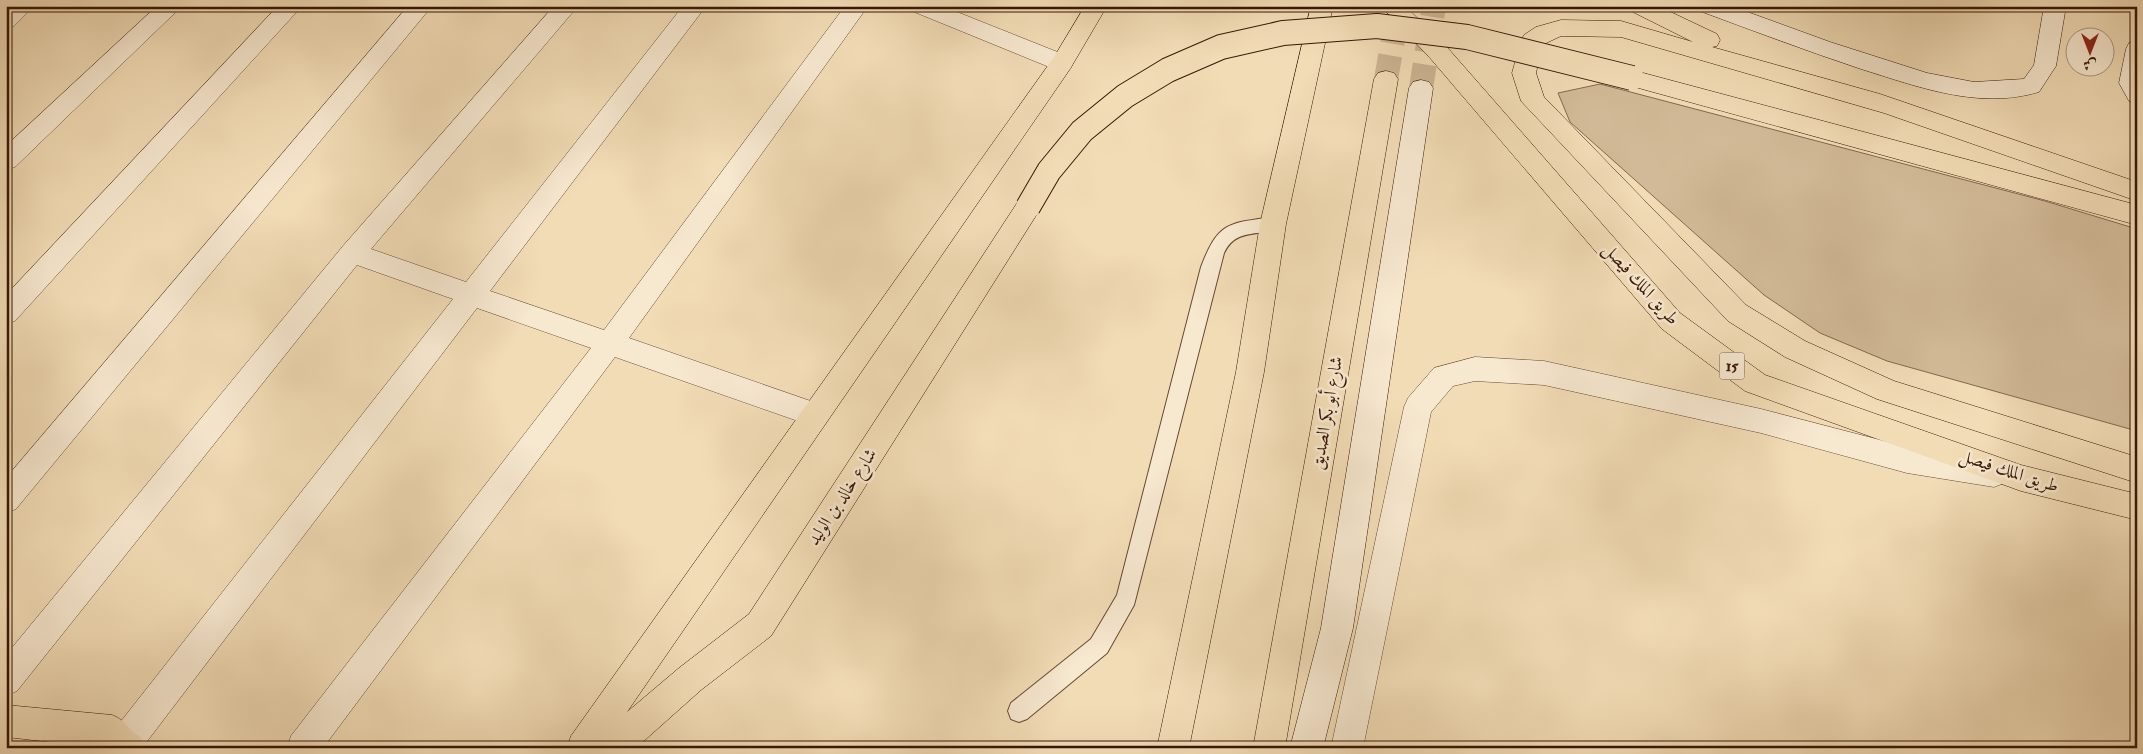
<svg xmlns="http://www.w3.org/2000/svg" width="2143" height="754" font-family="'IM FELL Double Pica',Amiri,serif">
<rect width="100%" height="100%" fill="#f2dcb6"/>
<filter id="stains"><feTurbulence type="fractalNoise" baseFrequency=".004" numOctaves="4"/><feColorMatrix values="0 0 0 0 .2 0 0 0 0 .09 0 0 0 0 .02 0 0 0 .5 -.17"/></filter>
<radialGradient id="worn" r=".72"><stop offset=".6" stop-color="#630" stop-opacity="0"/><stop offset="1" stop-color="#630" stop-opacity=".3"/></radialGradient>
<polygon fill="#d2ba98" stroke="#84684e" points="1600,84 2045,201 2137,229 2137,431 1887,361 1820,333 1764,295 1570,122 1558,93"/>
<g fill="none" stroke-linecap="round" stroke-linejoin="round">
<polyline stroke="#cdb493" stroke-width="24" stroke-dasharray="24 12" stroke-linecap="butt" points="1421,88 1434,6"/>
<polyline stroke="#cdb493" stroke-width="24" stroke-dasharray="24 12" stroke-linecap="butt" points="1386,79 1399,6"/>
<defs>
<path id="lane" d="M1273,217L1279,219L1282,224L1279,229C1257,236 1235,229 1224,253L1134,605L1107,653L1027,719L1019,722L1011,719L1008,711L1011,703L1091,639L1117,595L1201,267C1218,222 1228,223 1273,217Z"/>
<g id="street">
<polygon points="9,6 34,6 14,26 6,29 6,8"/>
<polygon points="157,6 182,6 15,167 6,170 6,146"/>
<polygon points="278,6 302,6 15,321 6,324 6,295"/>
<polygon points="408,6 432,6 16,509 6,513 6,478"/>
<polygon points="554,6 578,6 371,249 466,282 683,6 706,6 490,291 604,330 845,6 868,6 629,338 825,406 829,415 825,424 815,427 615,357 323,748 287,748 291,736 591,348 477,308 142,748 107,748 111,734 453,299 357,265 17,691 6,696 6,655 343,246"/>
<polygon points="909,6 942,6 1070,57 1073,63 1070,69 1062,71 1054,69 912,11"/>
<polygon points="1475,357 1544,361 1761,409 1907,447 1994,461 2004,465 2008,474 2004,483 1994,487 1907,473 1761,433 1544,385 1475,381 1453,386 1431,412 1363,748 1331,748 1404,407 1408,398 1434,368"/>
</g>
<g id="secondary">
<path d="M1697,6H1731L1830,42L1927,73L1974,82L2024,79L2034,65L2044,6H2066L2056,66L2039,92C1979,110 1919,87 1861,69C1807,51 1754,31 1700,11Z"/>
<polygon points="2137,41 2137,103 2129,101 2119,83 2126,49 2129,43"/>
<polygon points="1421,80 1429,82 1433,88 1353,628 1323,748 1290,748 1321,628 1409,88 1413,82"/>
</g>
<g id="primary">
<polygon points="1085,6 1107,6 1070,69 627,712 679,668 749,614 1019,200 1028,197 1037,200 1041,207 1037,214 771,636 701,690 636,748 567,748 571,736 1054,57"/>
<polygon points="1311,6 1333,6 1286,224 1264,372 1189,748 1157,748 1236,372 1260,224"/>
<polygon points="1632,70 2137,205 2137,225 1624,84 1620,78 1624,72"/>
<polygon points="1386,71 1394,73 1398,79 1285,748 1253,748 1374,79 1378,73"/>
<path d="M6,705L112,715C128,721 128,732 140,736L144,748H104L6,737Z"/>
</g>
<g id="highway">
<polygon points="1381,6 1405,6 1446,46 1680,313 1765,375 2021,465 2137,494 2137,520 2021,491 1745,391 1662,329 1430,58"/>
<polygon points="1628,6 1658,6 1717,34 1720,40 1717,46 1712,47 1880,94 2137,182 2137,201 1884,113 1621,37 1561,36 1542,45 1536,73 1544,97 1746,305 1805,341 1894,381 2137,457 2137,483 1877,399 1785,357 1728,321 1521,101 1512,73 1521,41 1524,35 1536,27 1561,20 1621,21 1693,42 1631,11"/>
</g>
</defs>
<use href="#lane" stroke="#664831" stroke-width="2"/>
<use href="#street" stroke="#664831" stroke-width="1"/>
<use href="#secondary" stroke="#371605" stroke-width="1"/>
<use href="#primary" stroke="#371605" stroke-width="1"/>
<use href="#highway" stroke="#371605" stroke-width="1"/>
<use href="#lane" fill="#f7e8d0" fill-rule="evenodd"/>
<use href="#street" fill="#f7e8d0" fill-rule="evenodd"/>
<use href="#secondary" fill="#f7e8d0" fill-rule="evenodd"/>
<use href="#primary" fill="#f2dcb6" fill-rule="evenodd"/>
<use href="#highway" fill="#f2dcb6" fill-rule="evenodd"/>
<defs>
<polyline id="primary-bridge" points="1028,207 1049,171 1082,131 1125,96 1168,70 1221,47 1283,33 1377,26 1467,37 1632,78"/>
</defs>
<use href="#primary-bridge" stroke="#371605" stroke-width="26" stroke-linecap="butt"/>
<use href="#primary-bridge" stroke="#f2dcb6" stroke-width="24"/>
</g>
<g text-anchor="middle" dominant-baseline="central" stroke-width="5" stroke-linejoin="round" paint-order="stroke">
<rect fill="#f7e8d0" stroke="#715542" stroke-width="1" x="1719.5" y="352.5" width="25" height="27" rx="4"/>
<g font-size="16" font-weight="bold" fill="#371605">
<text x="1732" y="366">15</text>
</g>
<g font-size="18" fill="#371605" stroke="#f7e8d0">
<text transform="translate(1641 284) rotate(48)">طريق الملك فيصل</text>
<text transform="translate(1327 413) rotate(-80)">شارع أبو بكر الصديق</text>
<text transform="translate(2009 471) rotate(18)">طريق الملك فيصل</text>
<text transform="translate(842 497) rotate(-57)">شارع خالد بن الوليد</text>
</g>
</g>
<rect width="2143" height="754" fill="none" stroke="#f2dcb6" stroke-width="25"/>
<rect x="8" y="8" width="2128" height="739" fill="none" stroke="#371605" stroke-width="2.5"/>
<rect x="12" y="12" width="2118" height="729" fill="none" stroke="#371605"/>
<g transform="translate(2090 52) rotate(180)"><circle r="24" fill="#f7e8d0" stroke="#aa947f"/>
<path d="M0-4L9 19L0 12L-9 19Z" fill="#8f2418"/>
<text y="-8" font-size="14" font-weight="bold" text-anchor="middle" fill="#371605">ش</text>
</g>
<rect width="100%" height="100%" filter="url(#stains)"/>
<rect width="100%" height="100%" fill="url(#worn)"/>
</svg>
